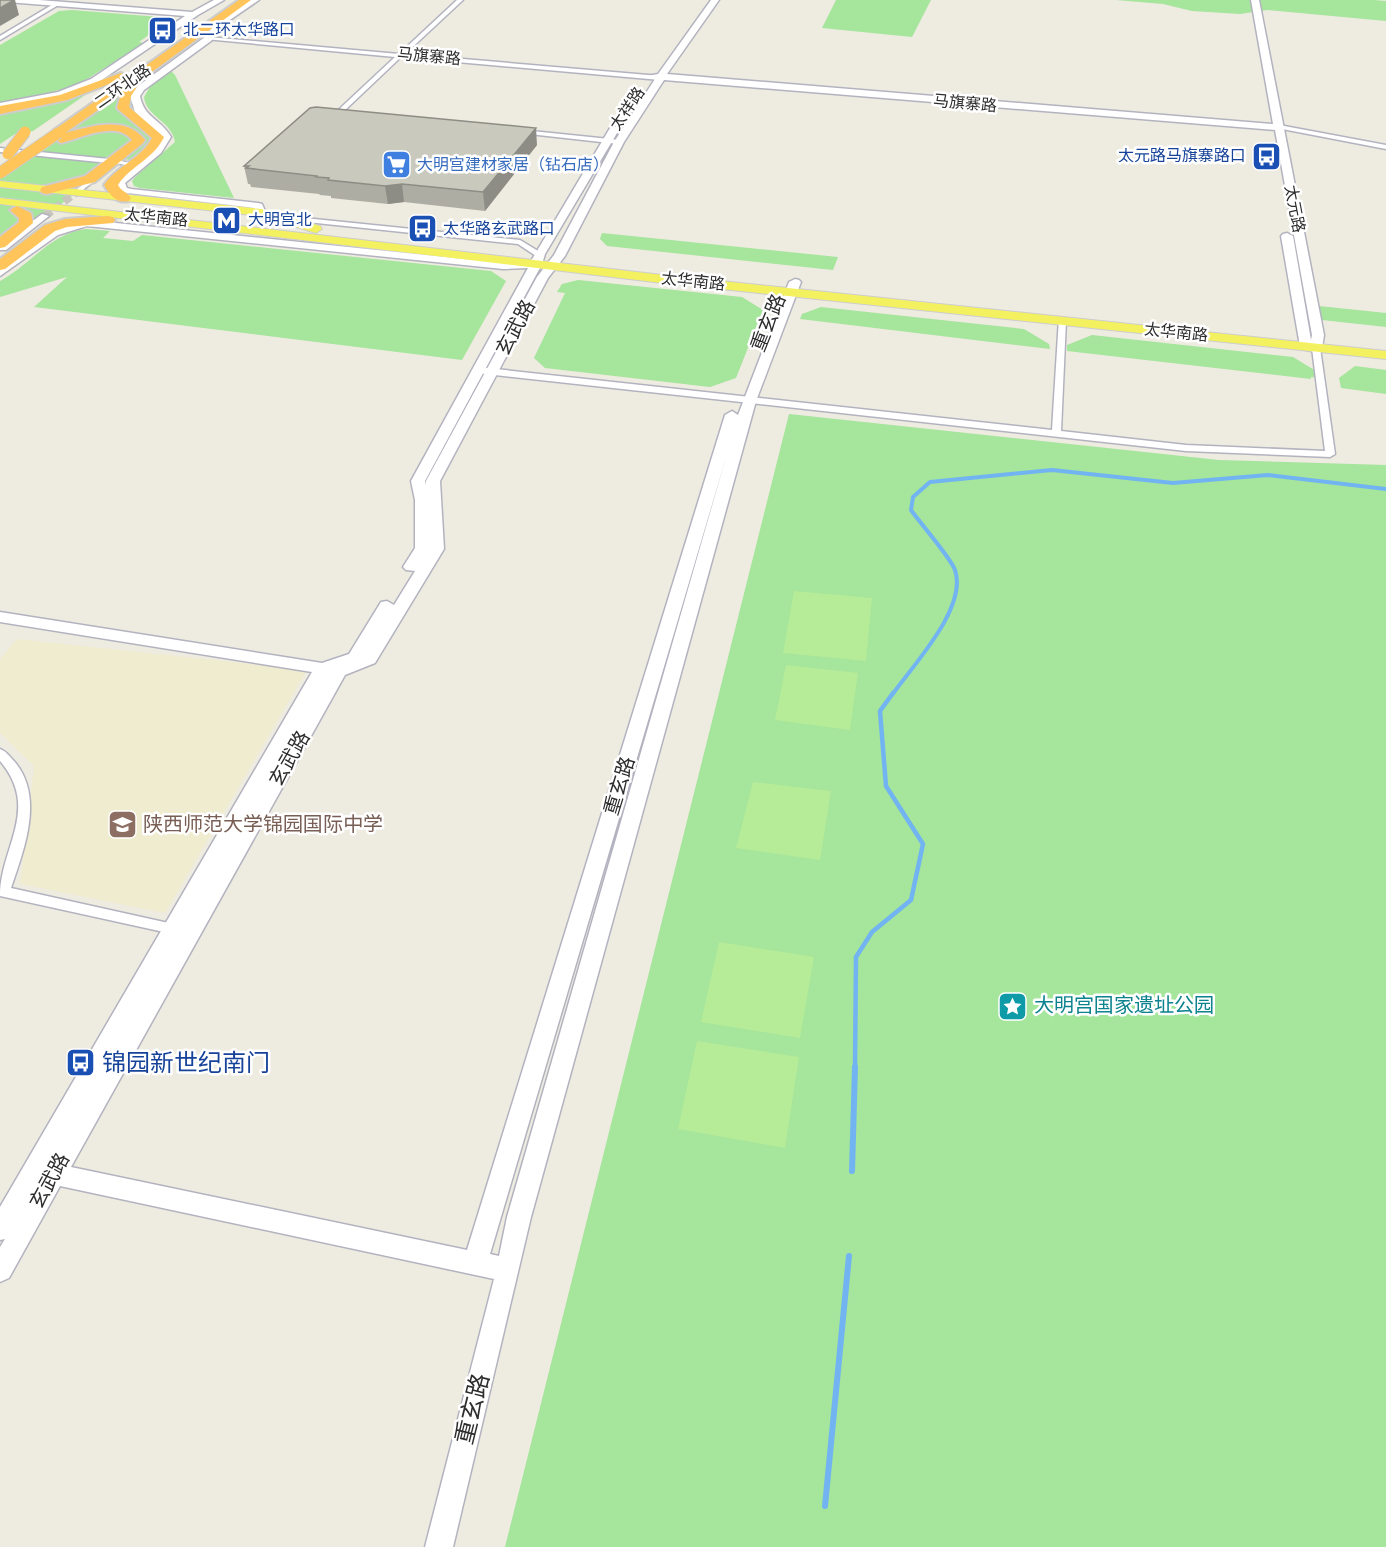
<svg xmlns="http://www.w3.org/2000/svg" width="1386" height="1547" font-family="'Sofia Sans Condensed','Noto Sans SC',sans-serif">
<rect width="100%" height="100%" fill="#eeebe0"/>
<polygon fill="#f0eccf" points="17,639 307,670 165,913 20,884 34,766 0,733 0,659"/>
<g fill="#a5e59c">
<polygon points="836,0 931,0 912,37 822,28"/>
<polygon points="1116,0 1374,0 1386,1 1386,21 1267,10 1240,14 1192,11 1163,4"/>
<polygon points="72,10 172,18 139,42 145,43 87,79 70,87 33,97 0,103 0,45 59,11"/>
<path d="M171,71L175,75L234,198L140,188L134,186L132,181L135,177L175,142C172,121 146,117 144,97L151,85Z"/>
<polygon points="91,91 33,131 15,134 0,144 0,111"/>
<polygon points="123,94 120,101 150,136 151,140 147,149 133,160 121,159 0,250 0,179"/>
<path d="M86,229L110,231L103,238L133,241L142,235L491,271L506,281L462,360L34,307L67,277L0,297V281C29,266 52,232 86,229Z"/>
<polygon points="602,233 838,257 833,270 607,246 600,239"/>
<polygon points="578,280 742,297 763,310 736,378 710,387 545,368 534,358 565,293 557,292 562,284"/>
<polygon points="1319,306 1386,313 1386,327 1322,320"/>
<polygon points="821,307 1024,329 1049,344 1050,349 800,319 802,314"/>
<polygon points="1092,335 1293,357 1316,371 1318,378 1311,377 1311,379 1067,351 1067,345"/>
<polygon points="1355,366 1386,370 1386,394 1341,388 1339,378"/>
<polygon points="789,414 1219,460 1386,465 1386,1547 505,1547"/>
</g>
<g fill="#b6ec98">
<polygon points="794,591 872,598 866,661 783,653"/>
<polygon points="786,665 858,673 850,730 775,720"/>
<polygon points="753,782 831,791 820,860 736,848"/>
<polygon points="719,942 814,957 800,1038 701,1022"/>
<polygon points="697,1041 799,1057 785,1148 678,1129"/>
</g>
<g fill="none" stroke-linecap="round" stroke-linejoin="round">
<path stroke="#72b4f1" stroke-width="4" d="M892,695C913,665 968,608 955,570C951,558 920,523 911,510L913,497L930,482L1052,470L1173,483L1268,475L1386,489"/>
<polyline stroke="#72b4f1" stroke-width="4.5" points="855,1068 856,957 872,932 911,900 923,844 886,786 880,711 893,693"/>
<g stroke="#72b4f1" stroke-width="6">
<polyline points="852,1171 855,1067"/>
<polyline points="825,1506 849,1256"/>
</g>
<polyline stroke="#c7c5bc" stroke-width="8" stroke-dasharray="8 4" stroke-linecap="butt" points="45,216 78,191"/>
<defs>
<g id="street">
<polygon points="457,0 463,0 405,54 660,76 663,78 660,80 401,57 342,113 348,114 349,115 346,117 334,114 395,57 205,39 208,37 399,54"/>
<polygon points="55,3 60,4 0,40 0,36"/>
<polygon points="1279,125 1386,145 1386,149 1277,128 1276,127"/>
<polygon points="522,130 619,140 622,142 619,144 520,133 520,131"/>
<polygon points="0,148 109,159 112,161 109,163 0,152"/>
<polygon points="116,160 130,163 127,165 114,163 114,161"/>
<polygon points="97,174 102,175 80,192 76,192 76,190"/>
<polygon points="42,214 49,216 6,250 0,250 0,246"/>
<polygon points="275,215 520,240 543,254 536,256 518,244 278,219 275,219"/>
<polygon points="1059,318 1066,320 1061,431 1186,445 1325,451 1312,348 1316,345 1320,348 1335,454 1330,457 1186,451 477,373 473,370 477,367 1052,430"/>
<path d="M0,749C6,751 9,756 14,761C45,797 24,849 11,888L173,924L178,925L180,929L178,933L173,934L0,896C0,847 41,809 0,761Z"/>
</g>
<g id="secondary">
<polygon points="3,0 39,0 192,12 214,0 224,0 198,15 97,83 63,96 0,109 0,103 58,92 91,79 185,16 7,2"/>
<path d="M250,0H259L224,24L211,41L144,90L140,96C144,118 161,119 171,137L161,153L125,183L127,188L131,189L258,203L262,204L266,213L261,216L257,215L254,208L247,207L119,192L115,182L116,180L153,149L161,137L135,112L130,96L138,86L205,37L218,20Z"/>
<path d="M711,0H719L667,74L1273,124L1251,0H1259L1324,335L1322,348L1316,352L1302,349L1300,346L1281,236L1283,234L1287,233L1293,236L1311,340L1312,335L1275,130L664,80L624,142L565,256L548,278L440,481L444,549L375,663L345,675L71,1167L467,1250L725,415L732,411L738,415L789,282L795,279L799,280L801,282L756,401L531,1217L453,1547H425L494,1279L60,1186L9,1278L0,1282V1247L5,1239L0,1240V1207L312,672L0,622V612L322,663L349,654L381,602L387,601L394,605L415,571L406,570L403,567L415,548V500L411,481L528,268L503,269L87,226L58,235L0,276V268L50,231L87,220L503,263L531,261L610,128L618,126L620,128L545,254L542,264L425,481L426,485V481L537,277L554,255L614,142L655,79L648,76L658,74ZM727,454L507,1217L499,1256L490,1254Z"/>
</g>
<g id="primary">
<polygon points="0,181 261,209 320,226 322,229 316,233 260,216 0,187"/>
<polygon points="0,198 654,274 1386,351 1386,359 654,282 0,204"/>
</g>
<g id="highway">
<path d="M239,0H251L142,79L131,96L129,107L164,137C154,159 130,166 118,185C121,191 127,192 131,198L129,201C116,204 110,195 104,185C117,166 142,158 152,138L119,110L117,108L121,94L65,133C91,126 126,115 145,140L143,143L95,182L47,194L42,193L40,190L42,187L85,176L132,140C116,120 81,138 61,143L55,139L57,136L52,133L54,130Z"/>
<polygon points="121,73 127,76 125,78 67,100 0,114 0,106 60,95"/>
<polygon points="17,206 31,213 33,223 5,247 0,248 0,237 19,222 19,218 10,210"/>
<polygon points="108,216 113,217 115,220 113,223 67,227 55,231 5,269 0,270 0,259 45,225 65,219"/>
</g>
</defs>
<use href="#street" stroke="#b3b3c0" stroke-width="3"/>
<use href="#secondary" stroke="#b3b3c0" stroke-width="3"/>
<use href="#primary" stroke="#cdcdcd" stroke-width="2"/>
<use href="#highway" stroke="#cdcdcd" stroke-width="4"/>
<use href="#street" fill="#fff" fill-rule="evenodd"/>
<use href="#secondary" fill="#fff" fill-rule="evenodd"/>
<use href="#primary" fill="#f3f160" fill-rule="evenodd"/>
<use href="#highway" fill="#ffc55a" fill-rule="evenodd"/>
<defs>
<g id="highway-bridge">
<polyline points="8,154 25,132"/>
<polyline points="0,173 58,133"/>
</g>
</defs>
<use href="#highway-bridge" stroke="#cdcdcd" stroke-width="13" stroke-linecap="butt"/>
<use href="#highway-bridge" stroke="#ffc55a" stroke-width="11"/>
</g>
<polygon fill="#aeada3" points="537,145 485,211 404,202 388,204 331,198 331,196 320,195 319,194 251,187 250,184 248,184 244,166"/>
<g fill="#8d8d85">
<polygon points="6,0 15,0 19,15 0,26 0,8"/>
<polygon points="536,128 537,145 485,211 483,192"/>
<polygon points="402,184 404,202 388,204 385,186"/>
</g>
<g fill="#cac9be" stroke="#8d8d85" stroke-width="1.5">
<polygon points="0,0 14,0 0,8"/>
<polygon points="316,107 536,128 483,192 402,184 385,186 328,180 329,178 316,177 317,176 246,168 249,166 244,166 310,108"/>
</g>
<defs>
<symbol id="bus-square" viewBox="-11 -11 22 22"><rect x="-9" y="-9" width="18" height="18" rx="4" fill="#1a4fb4" stroke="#fff"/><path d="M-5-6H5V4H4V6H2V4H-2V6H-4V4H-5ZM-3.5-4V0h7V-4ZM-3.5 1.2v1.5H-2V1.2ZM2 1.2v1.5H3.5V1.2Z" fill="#fff"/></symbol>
<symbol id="supermarket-square" viewBox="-11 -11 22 22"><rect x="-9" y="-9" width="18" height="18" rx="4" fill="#3f7fe0" stroke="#fff"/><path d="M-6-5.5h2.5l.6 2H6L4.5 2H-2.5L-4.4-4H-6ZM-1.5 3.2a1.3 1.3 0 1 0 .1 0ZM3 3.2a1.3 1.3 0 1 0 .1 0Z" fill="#fff"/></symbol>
<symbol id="metro-square" viewBox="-11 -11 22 22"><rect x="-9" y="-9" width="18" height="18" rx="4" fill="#1a4fb4" stroke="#fff"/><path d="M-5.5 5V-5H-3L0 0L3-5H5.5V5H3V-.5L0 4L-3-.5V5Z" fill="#fff"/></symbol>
<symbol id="school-square" viewBox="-11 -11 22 22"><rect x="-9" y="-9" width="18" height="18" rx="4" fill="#8d6e63" stroke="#fff"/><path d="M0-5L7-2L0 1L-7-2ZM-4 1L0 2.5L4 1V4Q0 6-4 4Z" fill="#fff"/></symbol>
<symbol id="sight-square" viewBox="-11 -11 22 22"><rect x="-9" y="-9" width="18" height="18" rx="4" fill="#0f9aa8" stroke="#fff"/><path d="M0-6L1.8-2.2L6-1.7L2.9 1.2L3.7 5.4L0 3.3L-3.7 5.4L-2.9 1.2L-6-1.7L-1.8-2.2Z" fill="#fff"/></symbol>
</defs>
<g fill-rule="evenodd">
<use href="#bus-square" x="146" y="14" width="33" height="33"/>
<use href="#bus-square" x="1250" y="140" width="33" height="33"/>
<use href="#supermarket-square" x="380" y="148" width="33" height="33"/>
<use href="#metro-square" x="210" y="204" width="33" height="33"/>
<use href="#bus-square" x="406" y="212" width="33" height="33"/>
<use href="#school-square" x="106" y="808" width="33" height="33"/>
<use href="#sight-square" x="996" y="990" width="33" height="33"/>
<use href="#bus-square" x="64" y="1046" width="33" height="33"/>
</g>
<g text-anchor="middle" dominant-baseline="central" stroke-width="5" stroke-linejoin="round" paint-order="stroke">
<g font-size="16" fill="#164399" stroke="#fff" text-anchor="start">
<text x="183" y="30">北二环太华路口</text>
<text x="1246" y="156" text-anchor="end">太元路马旗寨路口</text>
<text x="248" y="220">大明宫北</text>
<text x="443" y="229">太华路玄武路口</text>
</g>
<g font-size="16" fill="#2d2d2d" stroke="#fff">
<text transform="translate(429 57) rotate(5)">马旗寨路</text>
<text transform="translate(123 87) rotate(-35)">二环北路</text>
<text transform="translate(965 104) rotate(5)">马旗寨路</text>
<text transform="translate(628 109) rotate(-56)">太祥路</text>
<text transform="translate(1294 209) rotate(79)">太元路</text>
<text transform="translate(156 218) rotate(6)">太华南路</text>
<text transform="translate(693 282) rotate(6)">太华南路</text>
<text transform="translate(1176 333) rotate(6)">太华南路</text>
</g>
<g font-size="16" fill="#366cbe" stroke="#fff" text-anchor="start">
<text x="417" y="165">大明宫建材家居（钻石店）</text>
</g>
<g font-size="20" fill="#2d2d2d" stroke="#fff">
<text transform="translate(769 323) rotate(-68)">重玄路</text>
<text transform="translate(516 328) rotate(-62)">玄武路</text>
<text transform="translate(290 759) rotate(-60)">玄武路</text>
<text transform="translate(620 786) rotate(-73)">重玄路</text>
<text transform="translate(50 1181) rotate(-61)">玄武路</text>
</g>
<g font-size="20" fill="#785e54" stroke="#fff" text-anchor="start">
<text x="143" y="825">陕西师范大学锦园国际中学</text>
</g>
<g font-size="20" fill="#0d838f" stroke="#fff" text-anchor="start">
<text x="1034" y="1006">大明宫国家遗址公园</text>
</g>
<g font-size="24" fill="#164399" stroke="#fff" text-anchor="start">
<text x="102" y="1063">锦园新世纪南门</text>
</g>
<g font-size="24" fill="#2d2d2d" stroke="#fff">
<text transform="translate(473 1409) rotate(-76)">重玄路</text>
</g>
</g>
</svg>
